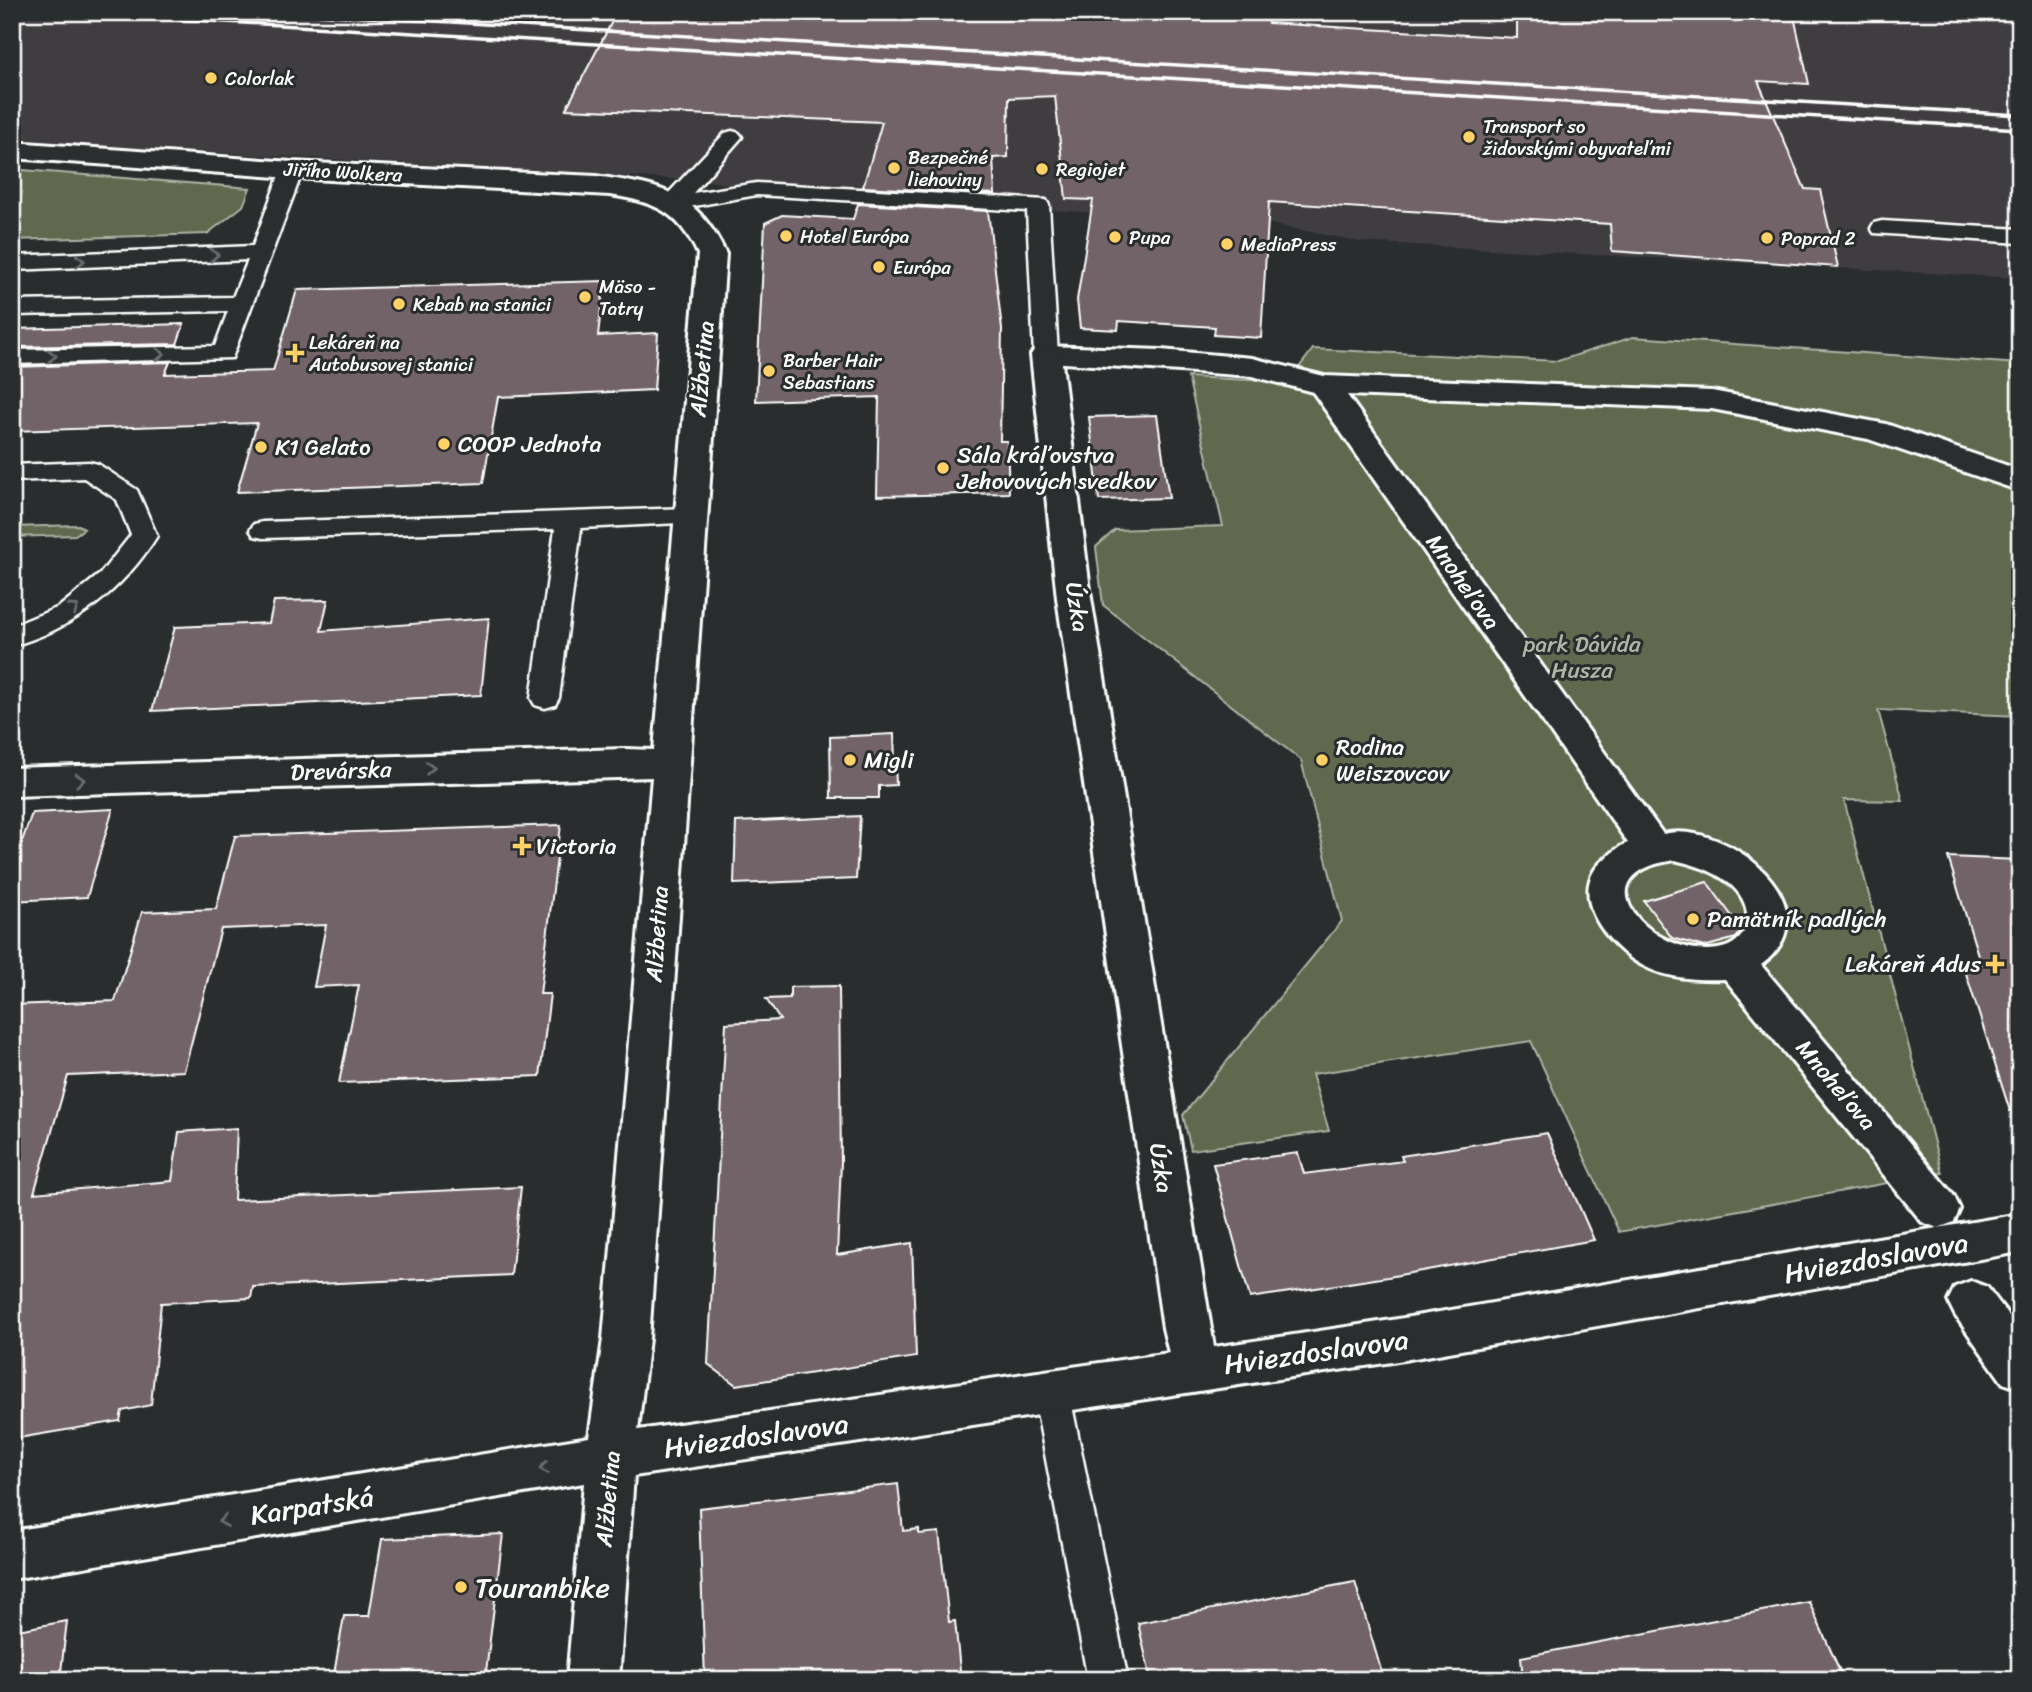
<svg xmlns="http://www.w3.org/2000/svg" width="2032" height="1692" font-family="Sriracha,sans-serif">
<rect width="100%" height="100%" fill="#2a2d2e"/>
<filter id="ink" filterUnits="userSpaceOnUse"><feTurbulence type="fractalNoise" baseFrequency=".0143" numOctaves="2"/><feDisplacementMap in="SourceGraphic" scale="14" xChannelSelector="R" yChannelSelector="G"/><feConvolveMatrix kernelMatrix="1 2 1 2 8 2 1 2 1" color-interpolation-filters="sRGB"/></filter>
<g filter="url(#ink)">
<polygon fill="#403d40" points="12,12 2020,12 2020,278 1361,242 1266,223 787,194 708,181 69,144 12,137"/>
<g fill="#60674d" stroke="#b0b3a6" stroke-width="2">
<polygon points="12,169 22,170 250,188 243,206 207,234 12,240"/>
<polygon points="1633,337 2020,364 2020,716 1878,710 1903,801 1844,800 1942,1173 1619,1232 1531,1041 1312,1074 1329,1131 1191,1150 1183,1115 1342,921 1301,760 1103,605 1096,547 1115,530 1223,526 1188,377 1288,382 1313,349 1558,361"/>
<polygon points="79,525 84,529 75,535 12,537 12,527"/>
</g>
<g fill="#726369" stroke="#fff" stroke-width="2">
<polygon points="617,12 1076,12 1136,16 1138,12 1266,12 1268,23 1517,38 1517,12 1793,12 1809,84 1758,81 1805,189 1820,190 1838,267 1612,251 1610,224 1269,202 1261,338 1214,335 1215,327 1119,321 1118,330 1080,328 1077,300 1093,200 1066,199 1055,96 1009,98 1008,157 993,158 995,194 863,187 882,122 566,109"/>
<polygon points="858,204 988,211 1002,329 1000,441 1007,441 1009,493 877,496 879,397 756,401 765,223 782,215 853,219"/>
<polygon points="604,281 598,336 658,333 654,390 498,397 483,483 237,492 257,423 12,431 12,367 170,362 165,374 273,371 297,290"/>
<polygon points="184,324 177,344 12,347 12,329"/>
<polygon points="1157,415 1169,498 1099,500 1089,417"/>
<polygon points="328,600 321,631 489,618 481,695 152,711 175,627 269,623 274,601"/>
<polygon points="894,734 896,785 879,786 879,798 831,798 830,737"/>
<polygon points="113,809 87,897 12,901 12,847 20,847 32,813"/>
<polygon points="860,816 856,879 734,884 736,822"/>
<polygon points="561,825 540,994 550,994 540,1076 339,1083 359,985 314,987 326,925 221,929 184,1071 68,1076 34,1193 172,1181 179,1132 237,1128 234,1200 521,1187 511,1275 253,1287 251,1298 161,1303 151,1405 122,1411 120,1421 12,1439 12,1371 20,1311 12,1312 12,1005 115,1001 142,912 216,909 235,836"/>
<polygon points="1948,857 2020,860 2020,1109 2010,1111 1963,964 1981,965"/>
<polygon points="1707,882 1742,930 1736,938 1704,947 1672,938 1644,901"/>
<polygon points="839,986 841,1162 837,1255 912,1243 916,1357 736,1385 708,1364 726,1023 780,1020 766,999 790,998 790,987"/>
<polygon points="1547,1133 1594,1240 1388,1277 1250,1298 1213,1164 1298,1153 1304,1174 1403,1161 1401,1156"/>
<polygon points="898,1484 903,1531 919,1529 919,1534 939,1532 949,1622 955,1621 961,1680 705,1680 699,1508"/>
<polygon points="503,1534 485,1680 333,1680 344,1616 369,1616 382,1539"/>
<polygon points="1355,1582 1384,1680 1151,1680 1138,1623"/>
<polygon points="1809,1602 1844,1680 1523,1680 1521,1657"/>
<polygon points="67,1621 60,1680 12,1680 12,1631"/>
</g>
<g fill="none" stroke-linecap="round" stroke-linejoin="round">
<defs>
<g id="service">
<polygon points="732,131 739,133 742,137 693,193 757,183 1046,200 1049,205 1058,355 1054,360 1038,360 1034,355 1027,211 757,195 672,210 664,208 661,203 664,198 725,133"/>
<polygon points="292,164 300,165 303,170 232,358 12,364 12,350 215,346 228,311 12,315 12,301 233,297 248,260 12,270 12,256 253,246 281,170 284,165"/>
<polygon points="1882,221 2020,229 2020,243 1874,233 1871,228 1874,223"/>
<path d="M89,462L98,464L137,490L157,536C123,590 74,629 12,646V626L59,607L100,574L131,535L117,500L84,478L12,481V465Z"/>
<polygon points="690,508 699,510 703,516 699,522 581,528 559,698 555,705 545,708 535,705 531,698 555,529 263,538 254,536 250,530 254,524 263,522"/>
<polygon points="1051,1374 1064,1379 1069,1391 1128,1680 1088,1680 1033,1391 1038,1379"/>
</g>
<g id="pedestrian">
<path d="M1046,346L1161,350L1252,358L1324,376L1712,391L1886,424L2020,470V491L1868,439L1712,409L1347,395L1663,834C1728,819 1837,909 1761,965L1954,1196L1960,1209L1954,1222L1938,1228L1922,1222L1725,979C1697,980 1667,979 1642,965C1608,947 1563,891 1606,858C1613,852 1619,846 1628,843L1313,392L1252,376L1035,361L1031,355L1035,349ZM1674,860C1705,866 1752,884 1747,924C1745,934 1736,944 1726,947C1671,965 1587,894 1648,867C1656,863 1666,862 1674,860Z"/>
<polygon points="1971,1281 1987,1287 2020,1330 2020,1389 2003,1383 1955,1315 1948,1301 1955,1287"/>
</g>
<path id="minor" d="M12,142L292,162L596,176C661,186 696,190 726,254L649,1339L638,1430L1169,1353L1163,1328L1057,598L1031,355L1035,349L1046,346L1057,349L1061,355L1091,598L1214,1347L1392,1320L2020,1214V1252L1392,1362L634,1476L619,1680H567L584,1483L12,1579V1531L589,1437L603,1339L652,777L12,796V768L625,749L654,750L698,254C678,211 655,202 610,195L292,178L12,158Z"/>
</defs>
<use href="#service" stroke="#fff" stroke-width="5"/>
<use href="#pedestrian" stroke="#fff" stroke-width="6"/>
<use href="#minor" stroke="#fff" stroke-width="6"/>
<use href="#service" fill="#2a2d2e" fill-rule="evenodd"/>
<use href="#pedestrian" fill="#2a2d2e" fill-rule="evenodd"/>
<use href="#minor" fill="#2a2d2e" fill-rule="evenodd"/>
<g stroke="#fff" stroke-width="3.5">
<polyline points="61,12 2020,129"/>
<polyline points="283,12 2020,115"/>
</g>
</g>
<defs><path id="oneway-chevron" d="M-2-3.5L2.5 0L-2 3.5" fill="none" stroke-width="1.6" stroke-linecap="round" stroke-linejoin="round" transform="scale(1.75)"/></defs>
<g stroke="#6a6c6d">
<use href="#oneway-chevron" transform="translate(214 255) rotate(-4)"/>
<use href="#oneway-chevron" transform="translate(80 261) rotate(-2)"/>
<use href="#oneway-chevron" transform="translate(160 354) rotate(-1)"/>
<use href="#oneway-chevron" transform="translate(52 356) rotate(-1)"/>
<use href="#oneway-chevron" transform="translate(74 608) rotate(-35)"/>
<use href="#oneway-chevron" transform="translate(430 768) rotate(-2)"/>
<use href="#oneway-chevron" transform="translate(80 780) rotate(-2)"/>
<use href="#oneway-chevron" transform="translate(544 1468) rotate(170)"/>
<use href="#oneway-chevron" transform="translate(223 1521) rotate(171)"/>
</g>
</g>
<g fill="#ffd166" stroke="#2a2d2e" stroke-width="2.5">
<circle cx="211" cy="78" r="7"/>
<circle cx="1469" cy="137" r="7"/>
<circle cx="894" cy="168" r="7"/>
<circle cx="1042" cy="169" r="7"/>
<circle cx="786" cy="236" r="7"/>
<circle cx="1115" cy="237" r="7"/>
<circle cx="1767" cy="238" r="7"/>
<circle cx="1227" cy="244" r="7"/>
<circle cx="879" cy="267" r="7"/>
<circle cx="585" cy="297" r="7"/>
<circle cx="399" cy="304" r="7"/>
<path d="M291.5 342.5h7v7h7v7h-7v7h-7v-7h-7v-7h7z"/>
<circle cx="769" cy="371" r="7"/>
<circle cx="444" cy="444" r="7"/>
<circle cx="261" cy="447" r="7"/>
<circle cx="943" cy="468" r="7"/>
<circle cx="850" cy="760" r="7"/>
<circle cx="1322" cy="760" r="7"/>
<path d="M518.5 835.5h7v7h7v7h-7v7h-7v-7h-7v-7h7z"/>
<circle cx="1693" cy="919" r="7"/>
<path d="M1991.5 953.5h7v7h7v7h-7v7h-7v-7h-7v-7h7z"/>
<circle cx="461" cy="1587" r="7"/>
</g>
<g text-anchor="middle" dominant-baseline="central" stroke-width="6" stroke-linejoin="round" paint-order="stroke">
<g font-size="19" fill="#fff" stroke="#2a2d2e" text-anchor="start">
<text x="225" y="78">Colorlak</text>
<text x="1483" y="126">Transport so<tspan x="1483" dy="22">židovskými obyvateľmi</tspan></text>
<text x="908" y="157">Bezpečné<tspan x="908" dy="22">liehoviny</tspan></text>
<text x="1056" y="169">Regiojet</text>
<text x="800" y="236">Hotel Európa</text>
<text x="1129" y="237">Pupa</text>
<text x="1781" y="238">Poprad 2</text>
<text x="1241" y="244">MediaPress</text>
<text x="893" y="267">Európa</text>
<text x="599" y="286">Mäso -<tspan x="599" dy="22">Tatry</tspan></text>
<text x="413" y="304">Kebab na stanici</text>
<text x="309" y="342">Lekáreň na<tspan x="309" dy="22">Autobusovej stanici</tspan></text>
<text x="783" y="360">Barber Hair<tspan x="783" dy="22">Sebastians</tspan></text>
</g>
<g font-size="19" fill="#fff" stroke="#2a2d2e">
<text transform="translate(343 172) rotate(3)">Jiřího Wolkera</text>
</g>
<g font-size="23" fill="#fff" stroke="#2a2d2e">
<text transform="translate(702 369) rotate(-85)">Alžbetina</text>
<text transform="translate(1463 582) rotate(55)">Mnoheľova</text>
<text transform="translate(1077 607) rotate(81)">Úzka</text>
<text transform="translate(341 771) rotate(-2)">Drevárska</text>
<text transform="translate(657 934) rotate(-86)">Alžbetina</text>
<text transform="translate(1836 1085) rotate(50)">Mnoheľova</text>
<text transform="translate(1161 1168) rotate(81)">Úzka</text>
<text transform="translate(608 1499) rotate(-85)">Alžbetina</text>
</g>
<g font-size="23" fill="#fff" stroke="#2a2d2e" text-anchor="start">
<text x="458" y="444">COOP Jednota</text>
<text x="275" y="447">K1 Gelato</text>
<text x="957" y="455">Sála kráľovstva<tspan x="957" dy="26">Jehovových svedkov</tspan></text>
<text x="1336" y="747">Rodina<tspan x="1336" dy="26">Weiszovcov</tspan></text>
<text x="864" y="760">Migli</text>
<text x="536" y="846">Victoria</text>
<text x="1707" y="919">Pamätník padlých</text>
<text x="1981" y="964" text-anchor="end">Lekáreň Adus</text>
</g>
<g font-size="23" fill="#b0b3a6" stroke="#2a2d2e">
<text x="1582" y="644">park Dávida<tspan x="1582" dy="26">Husza</tspan></text>
</g>
<g font-size="28" fill="#fff" stroke="#2a2d2e">
<text transform="translate(1876 1258) rotate(-10)">Hviezdoslavova</text>
<text transform="translate(1316 1352) rotate(-8)">Hviezdoslavova</text>
<text transform="translate(756 1436) rotate(-8)">Hviezdoslavova</text>
<text transform="translate(312 1506) rotate(-9)">Karpatská</text>
</g>
<g font-size="28" fill="#fff" stroke="#2a2d2e" text-anchor="start">
<text x="475" y="1587">Touranbike</text>
</g>
</g>
<rect width="2032" height="1692" fill="none" stroke="#2a2d2e" stroke-width="42"/>
<rect x="21" y="21" width="1990" height="1650" fill="none" stroke="#fff" stroke-width="2.5" filter="url(#ink)"/>
</svg>
